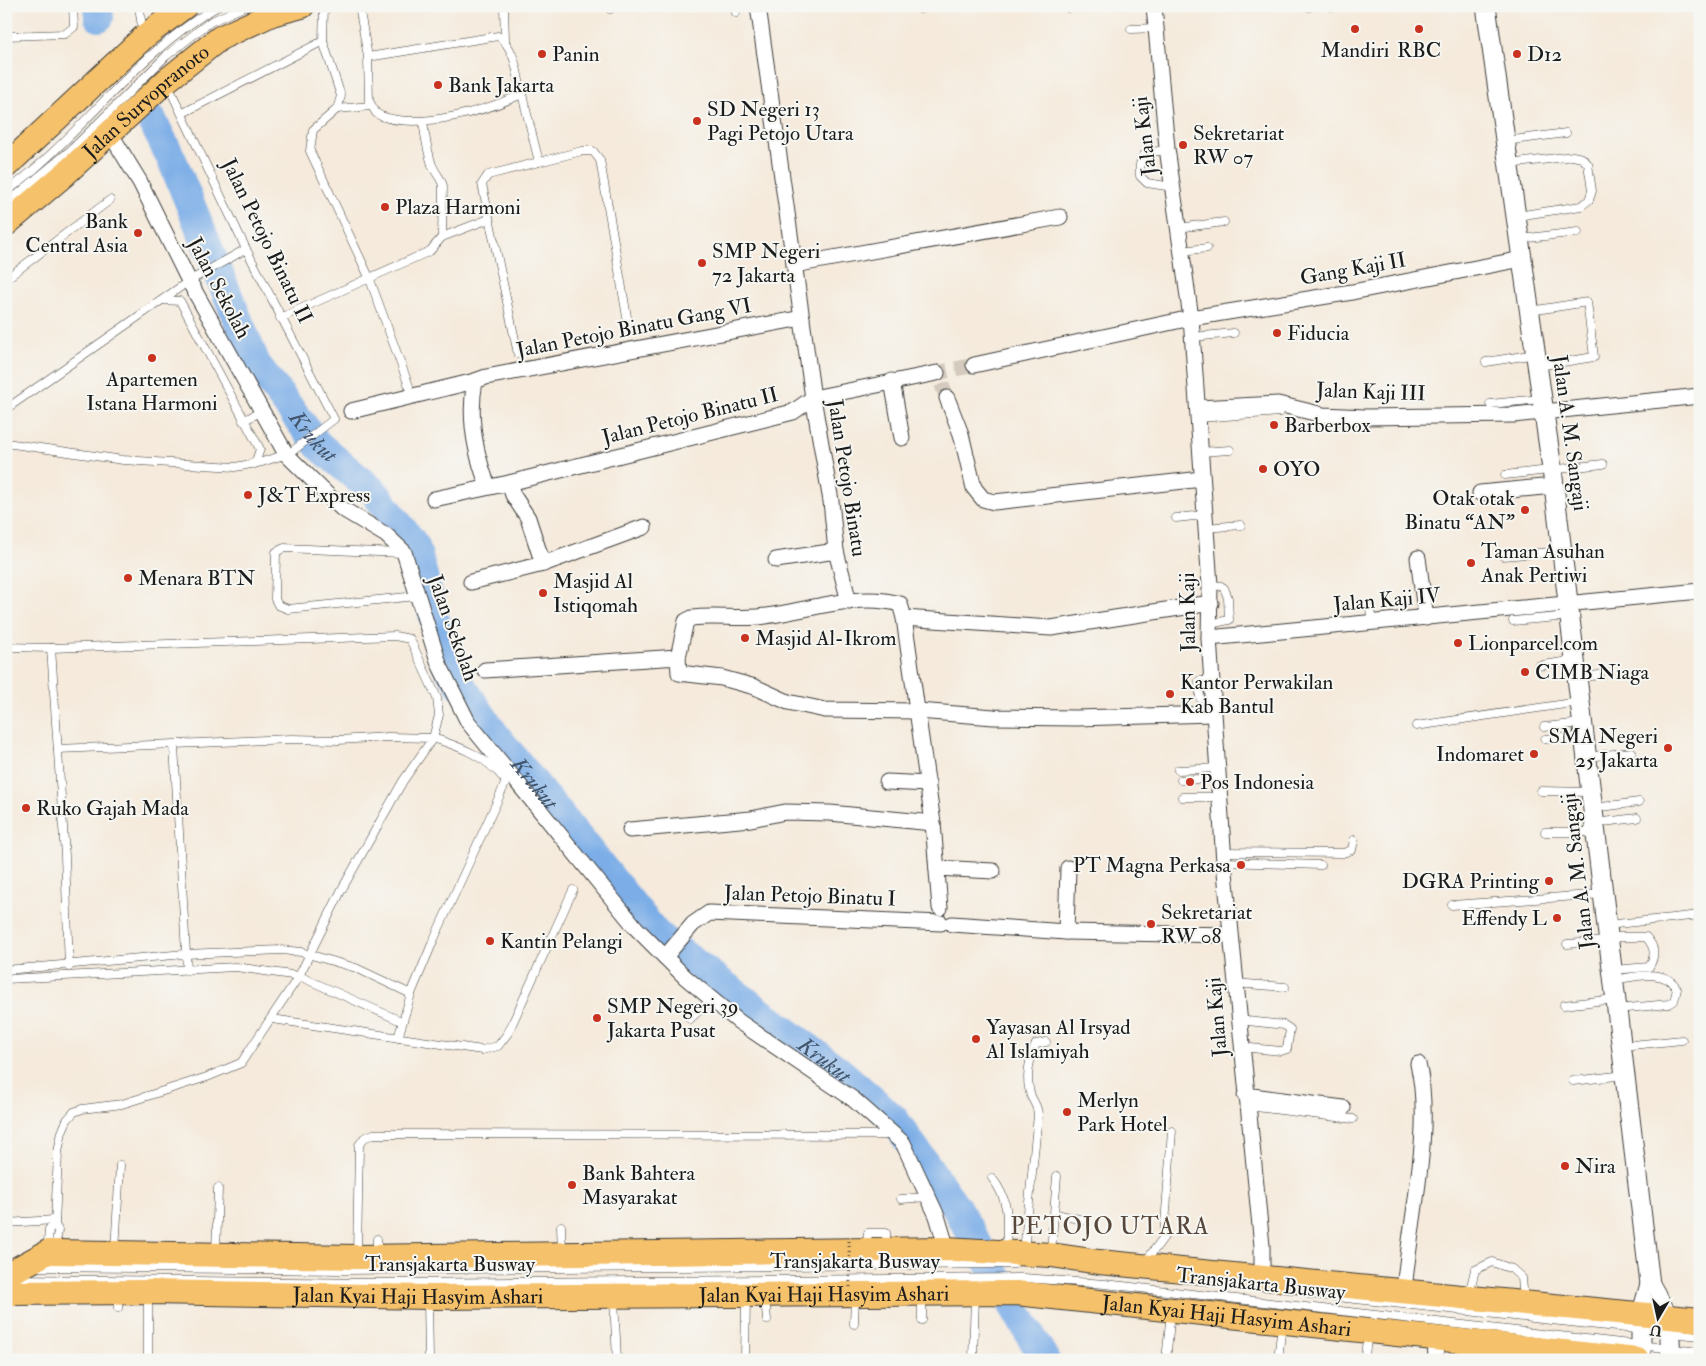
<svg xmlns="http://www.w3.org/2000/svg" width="1706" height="1366" font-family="'IM FELL Double Pica',serif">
<rect width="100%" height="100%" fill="#f6f6f2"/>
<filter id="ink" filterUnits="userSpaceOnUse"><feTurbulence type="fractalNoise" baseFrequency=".02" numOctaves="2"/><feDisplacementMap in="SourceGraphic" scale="10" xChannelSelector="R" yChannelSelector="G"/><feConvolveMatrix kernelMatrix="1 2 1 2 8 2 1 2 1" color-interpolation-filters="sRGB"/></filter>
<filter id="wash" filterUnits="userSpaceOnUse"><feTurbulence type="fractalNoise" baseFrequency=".0096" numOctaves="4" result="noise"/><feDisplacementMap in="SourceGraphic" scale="20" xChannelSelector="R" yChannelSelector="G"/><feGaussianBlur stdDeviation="1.12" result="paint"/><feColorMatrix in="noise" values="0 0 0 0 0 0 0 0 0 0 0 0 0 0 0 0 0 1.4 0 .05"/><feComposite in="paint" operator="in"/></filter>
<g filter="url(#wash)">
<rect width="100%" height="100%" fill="#f5eadb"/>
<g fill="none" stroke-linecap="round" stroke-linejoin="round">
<g stroke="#7bade7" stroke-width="30">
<polyline points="98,6 99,17"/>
<path id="s1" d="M151,118L172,160L256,364L318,445L375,493L415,546L447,665L495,735L656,934L839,1071L893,1118L957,1209L1045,1360"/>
</g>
</g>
</g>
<g filter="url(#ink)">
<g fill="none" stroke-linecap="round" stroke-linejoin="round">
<polyline stroke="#d4cbbe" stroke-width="15" stroke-dasharray="15 8" stroke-linecap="butt" points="947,398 937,373 974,365"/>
<defs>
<g id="service">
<polyline points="139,6 143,34"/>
<polyline points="324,6 323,41 341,96 337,109 313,130 310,151 369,277 409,386"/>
<path d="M359,6L368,57L369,101L376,113L381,116C420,130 486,111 522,94C517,75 516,48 498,36L368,57"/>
<polyline points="504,6 505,41"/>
<polyline points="610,6 610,9"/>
<polyline points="735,6 736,13"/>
<polyline points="919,6 920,9"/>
<polyline points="1308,6 1309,7"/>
<polyline points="1333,6 1333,7"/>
<polyline points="1068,8 1068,6"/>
<polyline points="1131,29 1156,28"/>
<polyline points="6,36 65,34 74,27 73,6"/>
<polyline points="522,94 539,162"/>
<polyline points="337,109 371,106"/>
<polyline points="183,113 323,41"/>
<path d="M423,121C425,136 427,150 432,165C435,173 441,177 443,186L442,237"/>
<polyline points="1506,141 1566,133"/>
<polyline points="1167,150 1151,152 1144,155 1140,164 1140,176 1147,183 1173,187"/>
<polyline points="1509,164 1573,156 1582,158 1588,164 1592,191 1589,200 1581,206 1517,216"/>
<path d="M6,192C83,135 133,55 218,6"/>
<polyline points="6,204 73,148 166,56 210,22 245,6"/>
<polyline points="1178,228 1224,222"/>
<polyline points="1520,239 1578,232"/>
<polyline points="1182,251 1207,248"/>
<polyline points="6,279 110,200"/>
<polyline points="163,300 180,301 260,449 255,464"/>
<polyline points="1530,311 1587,302 1594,357 1538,366"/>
<polyline points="280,318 430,251 442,237 489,219"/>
<polyline points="1193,337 1234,333"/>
<polyline points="518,354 482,184 488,175 582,151 593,151 600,160 627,317"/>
<polyline points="1486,362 1536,354"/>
<polyline points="1490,404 1541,399"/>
<polyline points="6,409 189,281 246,249"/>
<polyline points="1198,418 1280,412"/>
<polyline points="243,421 262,411"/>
<polyline points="6,443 123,460 235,467 262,462 290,453 334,419 246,249 167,83"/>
<polyline points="1200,452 1230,450"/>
<polyline points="1505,475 1603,464"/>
<polyline points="1176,518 1204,515"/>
<polyline points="1205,528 1241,525"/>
<polyline points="402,553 284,548 276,552 275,599 278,605 288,609 417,596"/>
<polyline points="1503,556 1563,551"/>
<polyline points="1370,609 1372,623"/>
<polyline points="1513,621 1570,616"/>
<polyline points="1210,624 1229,620 1228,598 1224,588 1221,586 1210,585"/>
<path d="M6,647L51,648L395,636L410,639L437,698L439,715L433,738C461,747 486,756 505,780V784L434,939L411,994L398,1038"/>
<polyline points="51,648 65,856 69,967"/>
<polyline points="1538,666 1575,660"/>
<polyline points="1577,678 1599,675"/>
<polyline points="1200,698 1199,681 1211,681"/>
<polyline points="1416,726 1579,702"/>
<polyline points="1544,727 1582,723"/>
<polyline points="1545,739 1583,737"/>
<polyline points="174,746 187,970"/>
<polyline points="1587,757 1632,752"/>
<polyline points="1178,770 1217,768"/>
<polyline points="1181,780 1218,778"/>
<polyline points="1541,791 1589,792"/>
<polyline points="1182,797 1219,797"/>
<polyline points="1594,808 1639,802"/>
<polyline points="1595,823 1637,818"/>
<polyline points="1545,832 1596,832"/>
<polyline points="1223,852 1343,853 1352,850 1354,840"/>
<polyline points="1224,862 1321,865"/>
<polyline points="1452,905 1604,894"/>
<polyline points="1607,925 1700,915"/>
<path d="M1609,937H1646C1655,947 1656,955 1649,967L1613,970"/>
<polyline points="1567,944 1608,941"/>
<polyline points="6,970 185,954 281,950 301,952 356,968 411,994"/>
<polyline points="6,979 236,967 299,976 401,1021"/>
<path d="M1614,980C1632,977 1666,967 1677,989L1674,1001L1669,1004L1617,1009"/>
<polyline points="1235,983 1285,987"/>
<polyline points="1564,1005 1614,999"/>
<polyline points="272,1019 482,1050 498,1046 508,1033 573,890"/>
<polyline points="690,1019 712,999"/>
<polyline points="1238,1020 1284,1025 1290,1029 1287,1049 1281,1051 1241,1047"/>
<polyline points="1622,1046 1682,1040"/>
<polyline points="1573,1081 1625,1075"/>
<polyline points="1248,1106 1353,1119"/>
<path d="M992,1178C1011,1202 1007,1221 1006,1250"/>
<polyline points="901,1199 928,1197"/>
<polyline points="1056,1214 1083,1220"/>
<polyline points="6,1223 55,1220"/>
<polyline points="561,1226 562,1252"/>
<polyline points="377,1239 377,1255"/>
<polyline points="52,1247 56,1243 58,1230 55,1225 58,1152 62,1132 67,1120 74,1112 82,1109 122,1104 207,1077 241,1063 299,976 342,889 403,781 433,738 388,737 338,740 291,739 58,749"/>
<polyline points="52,1248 48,1242 49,1229 55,1225"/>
<polyline points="866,1248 868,1233 886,1233 887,1248"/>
<polyline points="115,1251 120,1165"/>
<path d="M1024,1251L1038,1115C1038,1107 1034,1103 1031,1096C1025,1080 1029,1059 1036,1044L1046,1042"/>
<polyline points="1051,1252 1057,1176"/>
<polyline points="216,1253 218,1188"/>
<polyline points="357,1255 359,1145 364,1138 373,1134 891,1135"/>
<polyline points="1145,1262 1164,1237 1172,1131"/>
<polyline points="36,1267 343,1270 1014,1264"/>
<polyline points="13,1279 378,1283 1024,1278 1105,1284 1700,1352"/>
<polyline points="1309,1294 1700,1336"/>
<polyline points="1469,1294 1475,1270 1492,1262 1512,1269 1522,1278 1524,1301"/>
<polyline points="765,1297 767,1320"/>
<polyline points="428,1299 429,1360"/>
<polyline points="614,1299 617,1360"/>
<polyline points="118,1308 119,1294"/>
<polyline points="922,1320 922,1297"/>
<polyline points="854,1324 855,1296"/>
<polyline points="1496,1347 1496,1360"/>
<polyline points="1365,1355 1368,1333"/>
<polyline points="973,1359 975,1296"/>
<polyline points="148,1360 148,1294"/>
<polyline points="745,1360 746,1297"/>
<polyline points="1166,1360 1171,1312"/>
<polyline points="1278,1360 1282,1324"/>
</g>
<g id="minor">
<polyline points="758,6 813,398 831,501 836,551 849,602"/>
<polyline points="1154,6 1167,148 1191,318 1210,585 1209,638 1224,862 1262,1246 1262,1278"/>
<polyline points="110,133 140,182 189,281 286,454 341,508 386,535 404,552 439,664 468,722 636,928 685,977 738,1021 853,1099 903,1143 937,1216 947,1249"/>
<polyline points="794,265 1060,217"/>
<polyline points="974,365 1191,318 1352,292 1522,259"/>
<polyline points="892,381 902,438"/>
<polyline points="947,398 961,434 974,488 983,499 994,502 1202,479"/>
<polyline points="1198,408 1278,404 1323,415 1365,417 1513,415 1700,396"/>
<polyline points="351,411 475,381"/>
<polyline points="509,483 513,495 528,518 543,564"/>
<path d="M488,486C475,453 468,417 475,381L486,377L802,318"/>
<polyline points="1480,493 1554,486"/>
<polyline points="434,499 509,483 793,412 813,398 937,373"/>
<polyline points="1418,558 1426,618"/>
<polyline points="776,560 836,551"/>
<polyline points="471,582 543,564 644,527"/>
<polyline points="904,618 1051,628 1211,603"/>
<polyline points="1209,638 1700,591"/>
<path d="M678,657L686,621L692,618C713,615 735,619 757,617C803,613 854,591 900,604L904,618L933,823L940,908"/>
<polyline points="485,670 678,657 679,673 722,678 755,687 788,702 825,710 918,711 994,717 1077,718 1213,714"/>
<polyline points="887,782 928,784"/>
<polyline points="630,830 751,819 785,812 830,813 933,823"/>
<polyline points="937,868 993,871"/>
<polyline points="952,924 1066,932 1230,935"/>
<polyline points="1066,932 1068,868"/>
<polyline points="665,957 693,924 709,913 941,923"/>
<polyline points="1245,1095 1343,1108"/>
<path d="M1404,1292C1409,1224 1434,1129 1418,1064"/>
<polyline points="1435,1338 1436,1360"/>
</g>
<g id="tertiary">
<polyline points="1486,6 1552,469 1650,1284 1641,1316 1641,1360"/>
<polyline points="1650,1284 1669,1318 1671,1360"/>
</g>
<g id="primary">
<polyline points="6,166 144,37 185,6"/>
<path id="s2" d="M6,224L65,174L166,81L220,38L272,14L302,6"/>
<polyline points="6,1275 48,1252 54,1252 357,1257 947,1249 1051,1255 1099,1262 1700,1320"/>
<path id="s3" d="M6,1293L148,1292L428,1297L1016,1293L1637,1360"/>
</g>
</defs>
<use href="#service" stroke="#3d3b39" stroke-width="9"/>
<use href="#minor" stroke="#3d3b39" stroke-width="17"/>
<use href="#tertiary" stroke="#3d3b39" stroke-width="21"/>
<use href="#primary" stroke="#3d3b39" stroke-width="26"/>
<use href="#service" stroke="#fff" stroke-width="8"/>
<use href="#minor" stroke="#fff" stroke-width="15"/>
<use href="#tertiary" stroke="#fff" stroke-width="19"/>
<use href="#primary" stroke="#f5c16b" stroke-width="24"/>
<polyline stroke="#3d3b39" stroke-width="3" stroke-dasharray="1 4" stroke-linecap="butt" points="849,1241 850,1290"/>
</g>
</g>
<g fill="#c8321e" stroke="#f6f6f2" stroke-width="2">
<circle cx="1355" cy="29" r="5"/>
<circle cx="1419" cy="29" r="5"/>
<circle cx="542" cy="54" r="5"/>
<circle cx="1517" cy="54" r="5"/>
<circle cx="438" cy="85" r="5"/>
<circle cx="697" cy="121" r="5"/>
<circle cx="1183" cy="145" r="5"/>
<circle cx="385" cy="207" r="5"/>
<circle cx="138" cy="233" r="5"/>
<circle cx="702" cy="263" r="5"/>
<circle cx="1277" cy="333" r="5"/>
<circle cx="152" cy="358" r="5"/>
<circle cx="1274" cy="425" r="5"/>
<circle cx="1263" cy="469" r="5"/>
<circle cx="248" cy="495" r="5"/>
<circle cx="1525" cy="510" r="5"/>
<circle cx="1471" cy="563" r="5"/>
<circle cx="128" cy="578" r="5"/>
<circle cx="543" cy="593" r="5"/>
<circle cx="745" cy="638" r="5"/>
<circle cx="1458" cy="643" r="5"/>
<circle cx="1525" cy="672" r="5"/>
<circle cx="1170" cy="694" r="5"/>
<circle cx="1668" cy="748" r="5"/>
<circle cx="1534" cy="754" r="5"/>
<circle cx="1190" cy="782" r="5"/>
<circle cx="26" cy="808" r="5"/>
<circle cx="1241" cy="865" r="5"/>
<circle cx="1549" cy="881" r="5"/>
<circle cx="1557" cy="918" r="5"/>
<circle cx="1151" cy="924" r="5"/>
<circle cx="490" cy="941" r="5"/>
<circle cx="597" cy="1018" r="5"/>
<circle cx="976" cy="1039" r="5"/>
<circle cx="1067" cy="1112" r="5"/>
<circle cx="1565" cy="1166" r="5"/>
<circle cx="572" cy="1185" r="5"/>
</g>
<g text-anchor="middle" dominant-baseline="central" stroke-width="4" stroke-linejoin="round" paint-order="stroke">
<g font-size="21" fill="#1c1c1c" stroke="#f6f6f2" text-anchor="start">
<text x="1355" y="50" text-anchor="middle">Mandiri</text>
<text x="1419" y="50" text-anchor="middle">RBC</text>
<text x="552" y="54">Panin</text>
<text x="1527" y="54">D12</text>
<text x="448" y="85">Bank Jakarta</text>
<text x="707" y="109">SD Negeri 13<tspan x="707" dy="24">Pagi Petojo Utara</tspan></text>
<text x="1193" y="133">Sekretariat<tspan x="1193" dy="24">RW 07</tspan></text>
<text x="395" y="207">Plaza Harmoni</text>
<text x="128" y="221" text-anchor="end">Bank<tspan x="128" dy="24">Central Asia</tspan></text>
<text x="712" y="251">SMP Negeri<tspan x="712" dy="24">72 Jakarta</tspan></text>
<text x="1287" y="333">Fiducia</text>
<text x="152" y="379" text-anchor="middle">Apartemen<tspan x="152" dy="24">Istana Harmoni</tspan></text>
<text x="1284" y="425">Barberbox</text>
<text x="1273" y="469">OYO</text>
<text x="258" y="495">J&amp;T Express</text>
<text x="1515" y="498" text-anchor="end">Otak otak<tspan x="1515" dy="24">Binatu “AN”</tspan></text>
<text x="1481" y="551">Taman Asuhan<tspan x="1481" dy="24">Anak Pertiwi</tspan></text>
<text x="138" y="578">Menara BTN</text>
<text x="553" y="581">Masjid Al<tspan x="553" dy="24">Istiqomah</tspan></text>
<text x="755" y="638">Masjid Al-Ikrom</text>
<text x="1468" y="643">Lionparcel.com</text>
<text x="1535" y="672">CIMB Niaga</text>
<text x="1180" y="682">Kantor Perwakilan<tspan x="1180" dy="24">Kab Bantul</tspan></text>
<text x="1658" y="736" text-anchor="end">SMA Negeri<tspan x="1658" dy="24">25 Jakarta</tspan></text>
<text x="1524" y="754" text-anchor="end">Indomaret</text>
<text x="1200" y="782">Pos Indonesia</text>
<text x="36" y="808">Ruko Gajah Mada</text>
<text x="1231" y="865" text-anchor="end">PT Magna Perkasa</text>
<text x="1539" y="881" text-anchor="end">DGRA Printing</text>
<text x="1161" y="912">Sekretariat<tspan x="1161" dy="24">RW 08</tspan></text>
<text x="1547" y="918" text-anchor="end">Effendy L</text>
<text x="500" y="941">Kantin Pelangi</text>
<text x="607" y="1006">SMP Negeri 39<tspan x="607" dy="24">Jakarta Pusat</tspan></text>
<text x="986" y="1027">Yayasan Al Irsyad<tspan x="986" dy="24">Al Islamiyah</tspan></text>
<text x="1077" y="1100">Merlyn<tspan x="1077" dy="24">Park Hotel</tspan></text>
<text x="1575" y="1166">Nira</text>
<text x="582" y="1173">Bank Bahtera<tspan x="582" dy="24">Masyarakat</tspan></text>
</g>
<g font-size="21" fill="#1c1c1c" stroke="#f6f6f2">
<text stroke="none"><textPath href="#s2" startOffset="186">Jalan Suryopranoto</textPath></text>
<text transform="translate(1145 136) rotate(-97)">Jalan Kaji</text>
<text transform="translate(267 241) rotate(64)">Jalan Petojo Binatu II</text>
<text transform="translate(1353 269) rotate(-10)">Gang Kaji II</text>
<text transform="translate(219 288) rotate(62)">Jalan Sekolah</text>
<text transform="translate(634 328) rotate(-11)">Jalan Petojo Binatu Gang VI</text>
<text transform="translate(1371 392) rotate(2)">Jalan Kaji III</text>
<text transform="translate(690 416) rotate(-14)">Jalan Petojo Binatu II</text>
<text transform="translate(1570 433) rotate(82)">Jalan A. M. Sangaji</text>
<text transform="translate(847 478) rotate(81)">Jalan Petojo Binatu</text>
<text transform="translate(1387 600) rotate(-5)">Jalan Kaji IV</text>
<text transform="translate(1188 612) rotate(-91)">Jalan Kaji</text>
<text transform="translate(453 628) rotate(70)">Jalan Sekolah</text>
<text transform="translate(1578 871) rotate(-97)">Jalan A. M. Sangaji</text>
<text transform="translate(810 896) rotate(2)">Jalan Petojo Binatu I</text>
<text transform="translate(1217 1017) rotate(-95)">Jalan Kaji</text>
<text x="855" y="1261">Transjakarta Busway</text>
<text x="450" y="1264">Transjakarta Busway</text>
<text transform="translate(1261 1284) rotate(6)">Transjakarta Busway</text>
<text stroke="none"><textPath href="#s3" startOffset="818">Jalan Kyai Haji Hasyim Ashari</textPath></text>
<text stroke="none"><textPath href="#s3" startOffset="412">Jalan Kyai Haji Hasyim Ashari</textPath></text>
<text stroke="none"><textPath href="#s3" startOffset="1222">Jalan Kyai Haji Hasyim Ashari</textPath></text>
</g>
<g font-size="22" font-style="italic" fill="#42566d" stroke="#f6f6f2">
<text stroke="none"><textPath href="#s1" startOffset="360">Krukut</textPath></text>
<text stroke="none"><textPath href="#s1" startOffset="781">Krukut</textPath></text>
<text stroke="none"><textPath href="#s1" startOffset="1185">Krukut</textPath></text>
</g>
<g font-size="24" letter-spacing="1" fill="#58483b" stroke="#f6f6f2">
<text x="1110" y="1226">PETOJO UTARA</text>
</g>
</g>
<rect width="1706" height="1366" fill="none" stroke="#f6f6f2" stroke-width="25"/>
<g transform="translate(1658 1318) rotate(189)" stroke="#f6f6f2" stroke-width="4" paint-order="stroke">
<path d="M0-4L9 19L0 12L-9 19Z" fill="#1c1c1c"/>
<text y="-8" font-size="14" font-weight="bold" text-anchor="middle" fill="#1c1c1c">U</text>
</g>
</svg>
